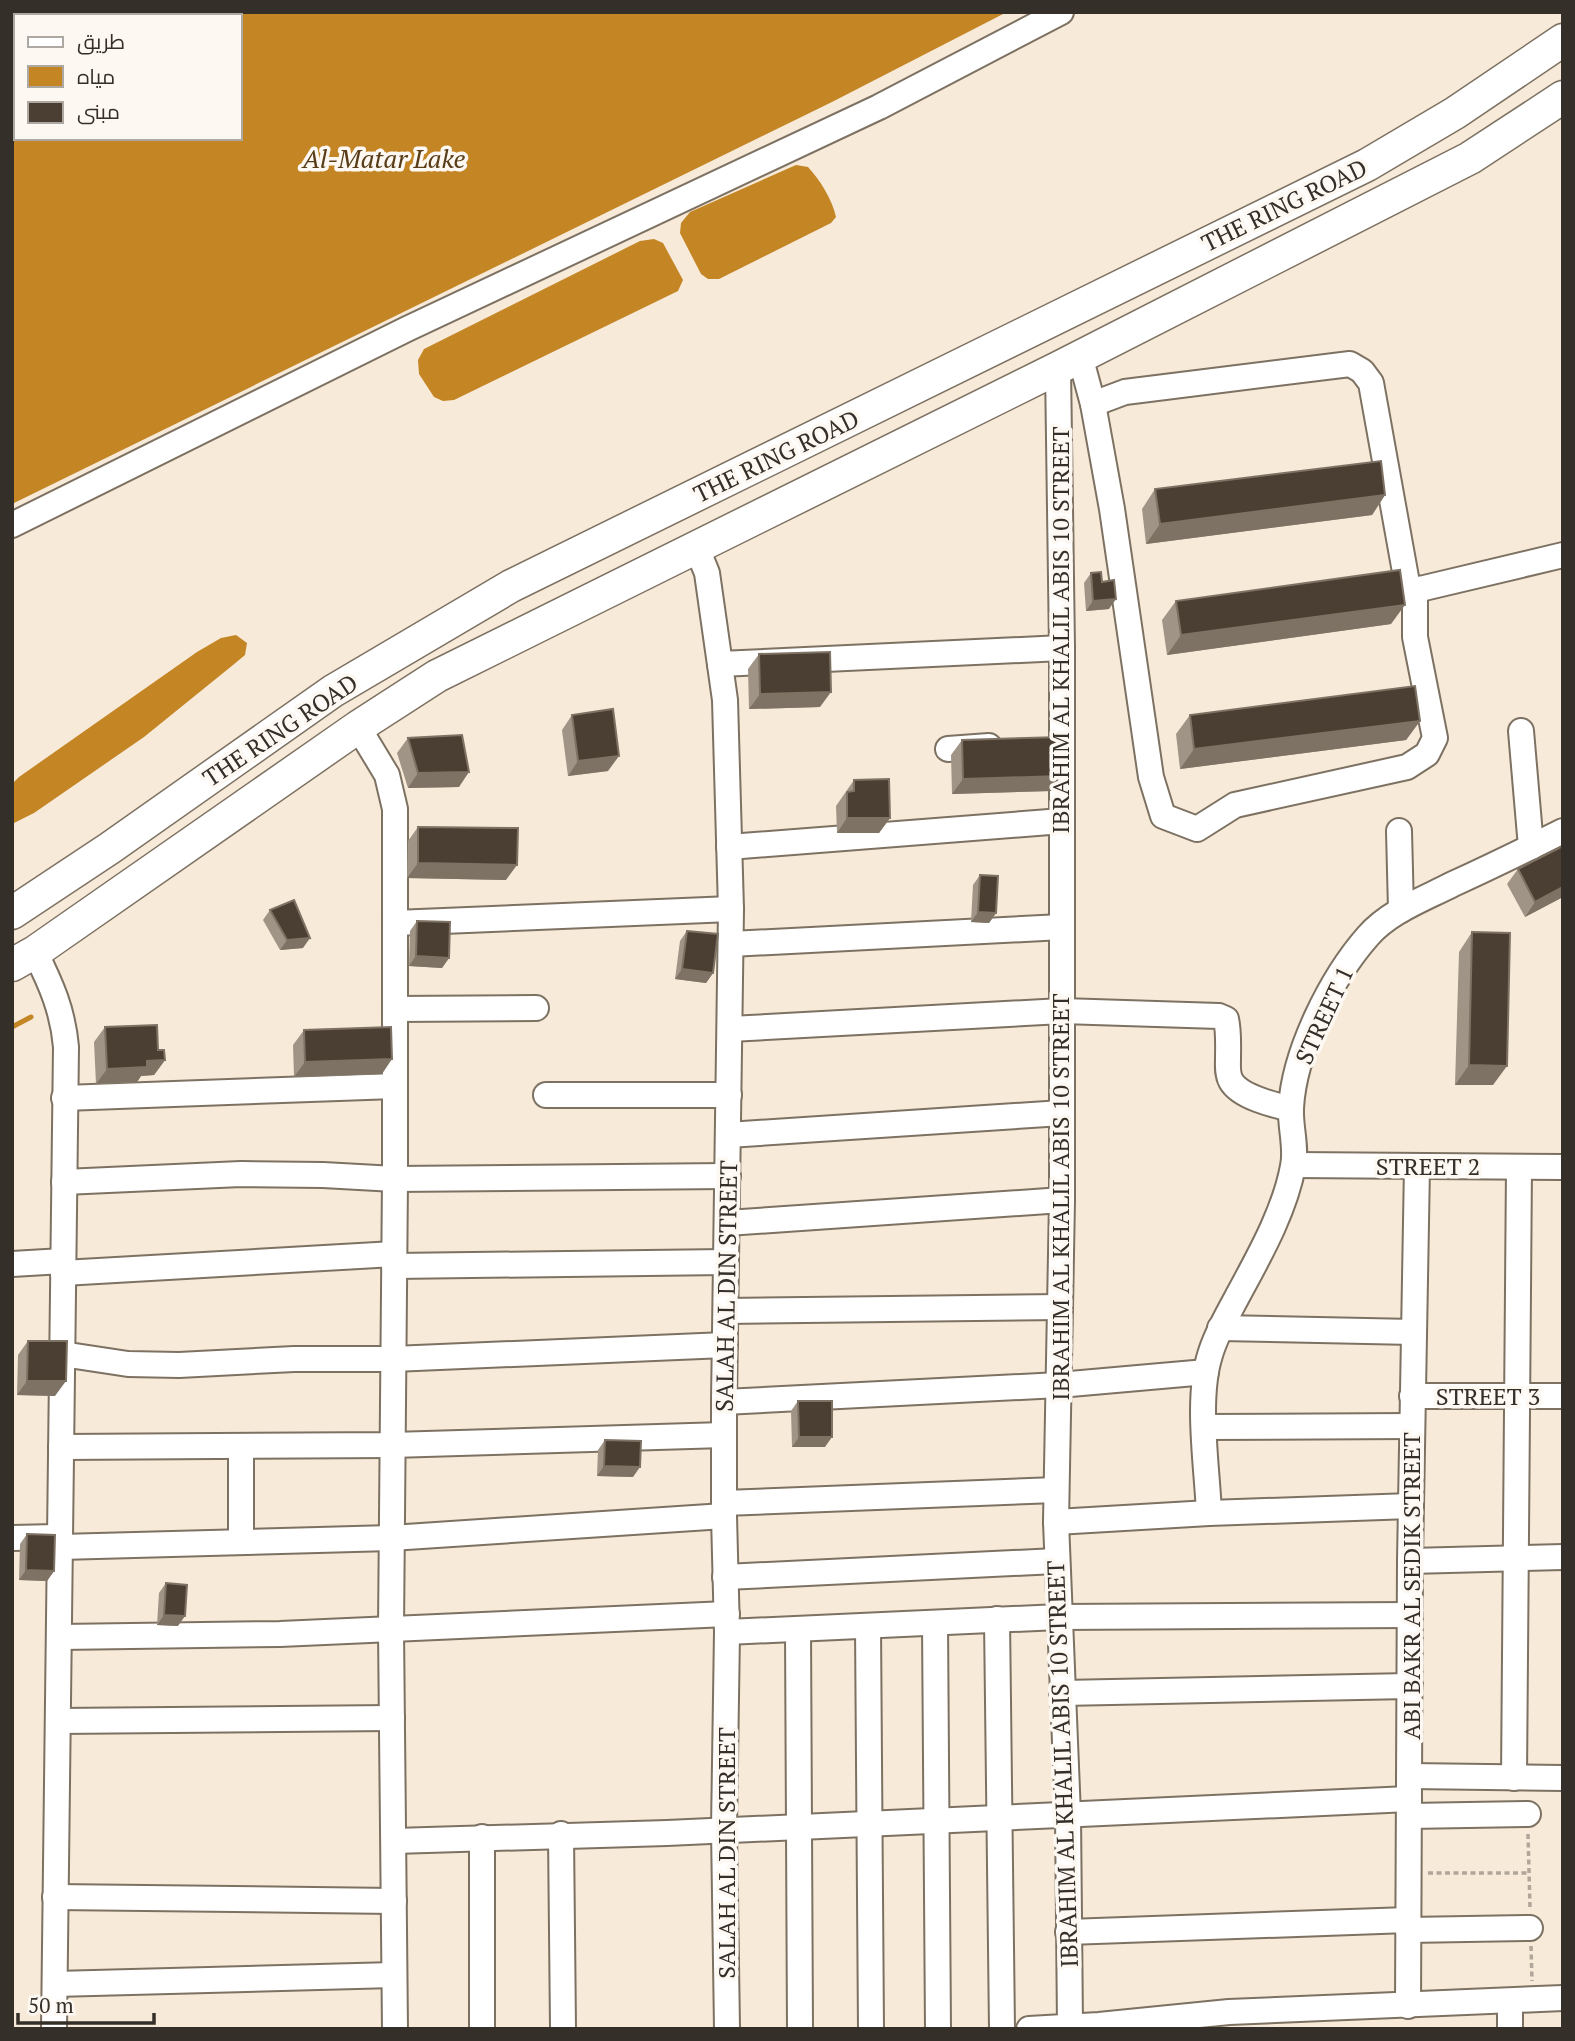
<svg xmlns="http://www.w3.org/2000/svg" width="1575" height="2041" font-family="'PT Serif',Cairo,serif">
<rect width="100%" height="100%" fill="#f7ead9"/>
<g fill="#c48525" fill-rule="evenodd">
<path d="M12,12H1007L832,102L12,504ZM16,16H240V138H16Z"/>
<path d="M796,165L808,167C820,180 832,199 836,217L831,223L719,279H708L701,274L680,233L681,223L690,212Z"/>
<polygon points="654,239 663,243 683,280 678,291 454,400 443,401 434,397 419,374 418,360 424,349 640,241"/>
<polygon points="236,635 247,643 245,655 233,665 144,737 34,813 12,824 12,784 19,777 197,652 221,638"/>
</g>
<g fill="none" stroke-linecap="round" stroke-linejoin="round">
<polyline stroke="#c48525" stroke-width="5" points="12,1027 31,1017"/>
<defs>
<g id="minor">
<polyline points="1080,356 1093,404 1112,509 1151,777 1163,816 1197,829 1235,805 1407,767 1427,754 1435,738 1415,637 1415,590"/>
<polyline points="1058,368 1062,648 1062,1200 1056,1522 1068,1815 1070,2026"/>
<polyline points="1093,404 1125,392 1350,364 1362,371 1371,383 1407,583 1409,588 1420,589 1563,555"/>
<polyline points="12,525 407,329 879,107 1061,12"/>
<polyline points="696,546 707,573 725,700 731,909 724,1402 724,1516 727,1632 724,1829 727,2029"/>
<polyline points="720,664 1062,648"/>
<polyline points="358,727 387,775 395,809 395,1179 391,1629 395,2029"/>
<polyline points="1521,731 1531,847"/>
<polyline points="948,749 989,746"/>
<polyline points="1399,831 1401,910"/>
<polyline points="729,847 1062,821"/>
<polyline points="395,923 731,909"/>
<polyline points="731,944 1062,927"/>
<path d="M35,952C51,984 63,1011 66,1047L54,2029"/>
<polyline points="395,1009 536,1008"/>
<path d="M730,1029L1062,1011L1219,1016L1226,1019C1229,1032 1228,1046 1228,1059C1228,1066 1227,1074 1231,1081C1240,1097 1274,1105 1291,1109"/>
<polyline points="546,1095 729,1095"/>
<polyline points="64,1098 395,1086"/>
<polyline points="728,1135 1062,1113"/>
<polyline points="1294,1165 1563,1167"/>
<polyline points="64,1182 241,1174 323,1175 395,1179 728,1176"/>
<polyline points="727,1223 1062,1200"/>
<polyline points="12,1264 63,1261"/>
<polyline points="394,1266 726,1262"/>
<polyline points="63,1273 394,1254"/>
<polyline points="726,1311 1060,1307"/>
<polyline points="1220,1328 1414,1332"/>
<polyline points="62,1354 128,1364 179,1365 294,1359 393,1359 725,1345"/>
<polyline points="1412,1396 1563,1396"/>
<polyline points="724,1402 1059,1385 1206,1372"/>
<polyline points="1205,1427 1412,1426"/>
<polyline points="61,1447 392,1445 724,1435"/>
<polyline points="724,1503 1056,1490"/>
<path d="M1209,1513C1207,1466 1196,1399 1210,1355C1216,1334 1227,1316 1237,1297C1258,1258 1285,1211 1293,1166C1297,1148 1290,1127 1291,1108C1294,1052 1331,978 1368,936C1390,911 1424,899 1453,884C1490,867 1527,849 1563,831"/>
<polyline points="1056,1522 1209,1513 1411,1506"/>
<polyline points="12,1538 56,1537"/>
<polyline points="241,1541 241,1446"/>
<polyline points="60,1547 391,1538 724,1516"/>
<polyline points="1410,1561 1563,1557"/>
<polyline points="725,1577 1056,1561"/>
<polyline points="997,1619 1002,2029"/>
<polyline points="935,1623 938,2029"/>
<polyline points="868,1626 871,2029"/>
<polyline points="798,1629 800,2029"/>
<polyline points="727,1632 1059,1617 1410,1615"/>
<polyline points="60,1637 280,1634 727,1614"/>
<polyline points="1062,1693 1410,1686"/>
<polyline points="58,1721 392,1718"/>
<polyline points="1409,1776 1563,1778"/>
<polyline points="1514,1778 1519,1167"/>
<polyline points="1409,1816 1528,1814"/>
<polyline points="561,1834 563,2029"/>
<polyline points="394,1841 667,1833 1409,1799"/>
<polyline points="55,1897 394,1901"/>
<polyline points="1408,1930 1530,1928"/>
<polyline points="1068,1932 1408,1920"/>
<polyline points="55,1984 394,1975"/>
<polyline points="1408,2006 1410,1561 1417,1166"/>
<polyline points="482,2029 482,1837"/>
<polyline points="1029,2029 1099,2025 1229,2012 1563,1998"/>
<polyline points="1510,2029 1510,2001"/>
</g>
<g id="major">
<polyline points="12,913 110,848 333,691 511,586 1367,165 1455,113 1563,40"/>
<polyline points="12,965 35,952 358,727 437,676 1058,368 1470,158 1563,97"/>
</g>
</defs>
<use href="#minor" stroke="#7d7162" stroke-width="28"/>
<use href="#major" stroke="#7d7162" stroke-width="35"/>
<g stroke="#b0a699" stroke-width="3.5" stroke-dasharray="5 3.5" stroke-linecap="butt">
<polyline points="1528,1834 1530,1907"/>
<polyline points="1428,1873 1529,1873"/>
<polyline points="1531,1946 1532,1981"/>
</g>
<use href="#minor" stroke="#fff" stroke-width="24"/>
<use href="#major" stroke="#fff" stroke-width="32"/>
</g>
<g fill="#a09486">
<polygon points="1155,489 1385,495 1372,515 1146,544 1142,509"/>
<polygon points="1091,573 1102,582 1109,609 1086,611 1084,583"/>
<polygon points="1176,601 1391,624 1167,655 1162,620"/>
<polygon points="759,654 820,707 749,709 748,669"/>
<polygon points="572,715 608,771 568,776 562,730"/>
<polygon points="1190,715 1420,721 1406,740 1180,769 1176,734"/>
<polygon points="408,738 459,787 408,788 397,753"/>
<polygon points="962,740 1051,791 952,794 951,755"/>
<polygon points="854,780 890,818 879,833 837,833 836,806"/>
<polygon points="418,827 506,880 407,878 408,841"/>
<polygon points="1563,846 1563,897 1525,917 1507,884 1518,869"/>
<polygon points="980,875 996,913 989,923 971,922 973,885"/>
<polygon points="270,910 303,948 280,950 263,920"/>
<polygon points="417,921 449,958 442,968 409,966 410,931"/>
<polygon points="687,931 713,973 706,983 675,979 680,941"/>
<polygon points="1472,932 1493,1085 1455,1085 1459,952"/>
<polygon points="105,1027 158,1050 165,1060 154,1075 141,1076 137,1082 96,1084 94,1042"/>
<polygon points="304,1030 382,1074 294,1077 293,1045"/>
<polygon points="28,1341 55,1396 17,1395 18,1355"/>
<polygon points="798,1401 825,1447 792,1447 791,1411"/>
<polygon points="605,1440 633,1477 597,1476 598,1450"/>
<polygon points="27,1534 54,1571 47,1581 19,1580 20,1544"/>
<polygon points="166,1583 178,1626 157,1625 159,1593"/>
</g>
<g fill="#7e7264">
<polygon points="1385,495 1372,515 1146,544 1160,524"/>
<polygon points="1116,599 1109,609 1086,611 1093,601"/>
<polygon points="1405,605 1391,624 1167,655 1181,635"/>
<polygon points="831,692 820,707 749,709 760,694"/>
<polygon points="1420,721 1406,740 1180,769 1194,749"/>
<polygon points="619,756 608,771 568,776 578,761"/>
<polygon points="469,772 459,787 408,788 418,773"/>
<polygon points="1061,776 1051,791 952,794 963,779"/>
<polygon points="847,818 890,818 879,833 837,833"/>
<polygon points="418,863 517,865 506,880 407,878"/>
<polygon points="1563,887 1563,897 1525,917 1535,902"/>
<polygon points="978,912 996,913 989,923 971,922"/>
<polygon points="310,938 303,948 280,950 287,940"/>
<polygon points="416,956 449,958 442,968 409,966"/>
<polygon points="682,969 713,973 706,983 675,979"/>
<polygon points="392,1059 382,1074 294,1077 305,1062"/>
<polygon points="165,1060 154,1075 141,1076 137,1082 96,1084 107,1069 147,1061"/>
<polygon points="1469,1065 1507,1066 1493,1085 1455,1085"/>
<polygon points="27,1381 66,1381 55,1396 17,1395"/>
<polygon points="799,1437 832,1437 825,1447 792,1447"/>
<polygon points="604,1466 640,1467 633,1477 597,1476"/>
<polygon points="26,1570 54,1571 47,1581 19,1580"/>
<polygon points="164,1615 185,1616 178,1626 157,1625"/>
</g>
<g fill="#4a3f32" stroke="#7e7264" stroke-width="2">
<polygon points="1381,461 1385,495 1160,524 1155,489"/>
<polygon points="1400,570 1405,605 1181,635 1176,601"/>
<polygon points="1101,572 1102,582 1114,580 1116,599 1093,601 1091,573"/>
<polygon points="830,652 831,692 760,694 759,654"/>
<polygon points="1415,686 1420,721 1194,749 1190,715"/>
<polygon points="613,709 619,756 578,761 572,715"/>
<polygon points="462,735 469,772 418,773 408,738"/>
<polygon points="1061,737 1061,776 963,779 962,740"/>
<polygon points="889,779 890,818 847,818 847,792 854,791 854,780"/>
<polygon points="418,827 518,828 517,865 418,863"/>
<polygon points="1563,846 1563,887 1535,902 1518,869"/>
<polygon points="980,875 998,876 996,913 978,912"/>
<polygon points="294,900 310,938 287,940 270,910"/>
<polygon points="417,921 450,922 449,958 416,956"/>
<polygon points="687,931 718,934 713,973 682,969"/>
<polygon points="1472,932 1510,933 1507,1066 1469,1065"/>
<polygon points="157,1025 158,1050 164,1050 165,1060 147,1061 147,1067 107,1069 105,1027"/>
<polygon points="391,1027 392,1059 305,1062 304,1030"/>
<polygon points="28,1341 67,1341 66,1381 27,1381"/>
<polygon points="798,1401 832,1401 832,1437 799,1437"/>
<polygon points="605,1440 641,1441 640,1467 604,1466"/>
<polygon points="27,1534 55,1535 54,1571 26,1570"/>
<polygon points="166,1583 187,1585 185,1616 164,1615"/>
</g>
<g text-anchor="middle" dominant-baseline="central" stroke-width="7" stroke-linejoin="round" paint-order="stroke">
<g font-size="24" fill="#342f29" stroke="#fef8f2">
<text transform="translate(1284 205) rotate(-26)">THE RING ROAD</text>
<text transform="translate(776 456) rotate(-26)">THE RING ROAD</text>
<text transform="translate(1060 630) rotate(-90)">IBRAHIM AL KHALIL ABIS 10 STREET</text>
<text transform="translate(280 730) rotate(-34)">THE RING ROAD</text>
<text transform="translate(1324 1015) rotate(-65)">STREET 1</text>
<text x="1428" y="1166">STREET 2</text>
<text transform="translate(1060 1197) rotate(-90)">IBRAHIM AL KHALIL ABIS 10 STREET</text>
<text transform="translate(726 1286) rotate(-89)">SALAH AL DIN STREET</text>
<text x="1488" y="1396">STREET 3</text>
<text transform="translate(1411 1586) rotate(-90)">ABI BAKR AL SEDIK STREET</text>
<text transform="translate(1062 1764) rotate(-92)">IBRAHIM AL KHALIL ABIS 10 STREET</text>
<text transform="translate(726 1853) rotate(-90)">SALAH AL DIN STREET</text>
</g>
<g font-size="26" font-style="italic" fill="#583d18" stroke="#fef8f2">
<text x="384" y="158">Al-Matar Lake</text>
</g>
</g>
<rect width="1575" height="2041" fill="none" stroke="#342f29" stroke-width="28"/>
<rect x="14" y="14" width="228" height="126" fill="#fef8f2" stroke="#ada8a2" stroke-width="2"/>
<rect x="28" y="37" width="35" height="10" fill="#ffffff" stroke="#ada8a2" stroke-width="2"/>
<text x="77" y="49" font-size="21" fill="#342f29">طريق</text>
<rect x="28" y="66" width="35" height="21" fill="#c48525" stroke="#ada8a2" stroke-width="2"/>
<text x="77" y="84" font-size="21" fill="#342f29">مياه</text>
<rect x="28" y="102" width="35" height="21" fill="#4a3f32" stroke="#ada8a2" stroke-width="2"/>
<text x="77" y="119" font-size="21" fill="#342f29">مبنى</text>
<path d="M18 2013v10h136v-10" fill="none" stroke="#342f29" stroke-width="3.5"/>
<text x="28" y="2013" font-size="21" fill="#342f29" stroke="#fef8f2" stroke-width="5" paint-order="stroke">50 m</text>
</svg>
